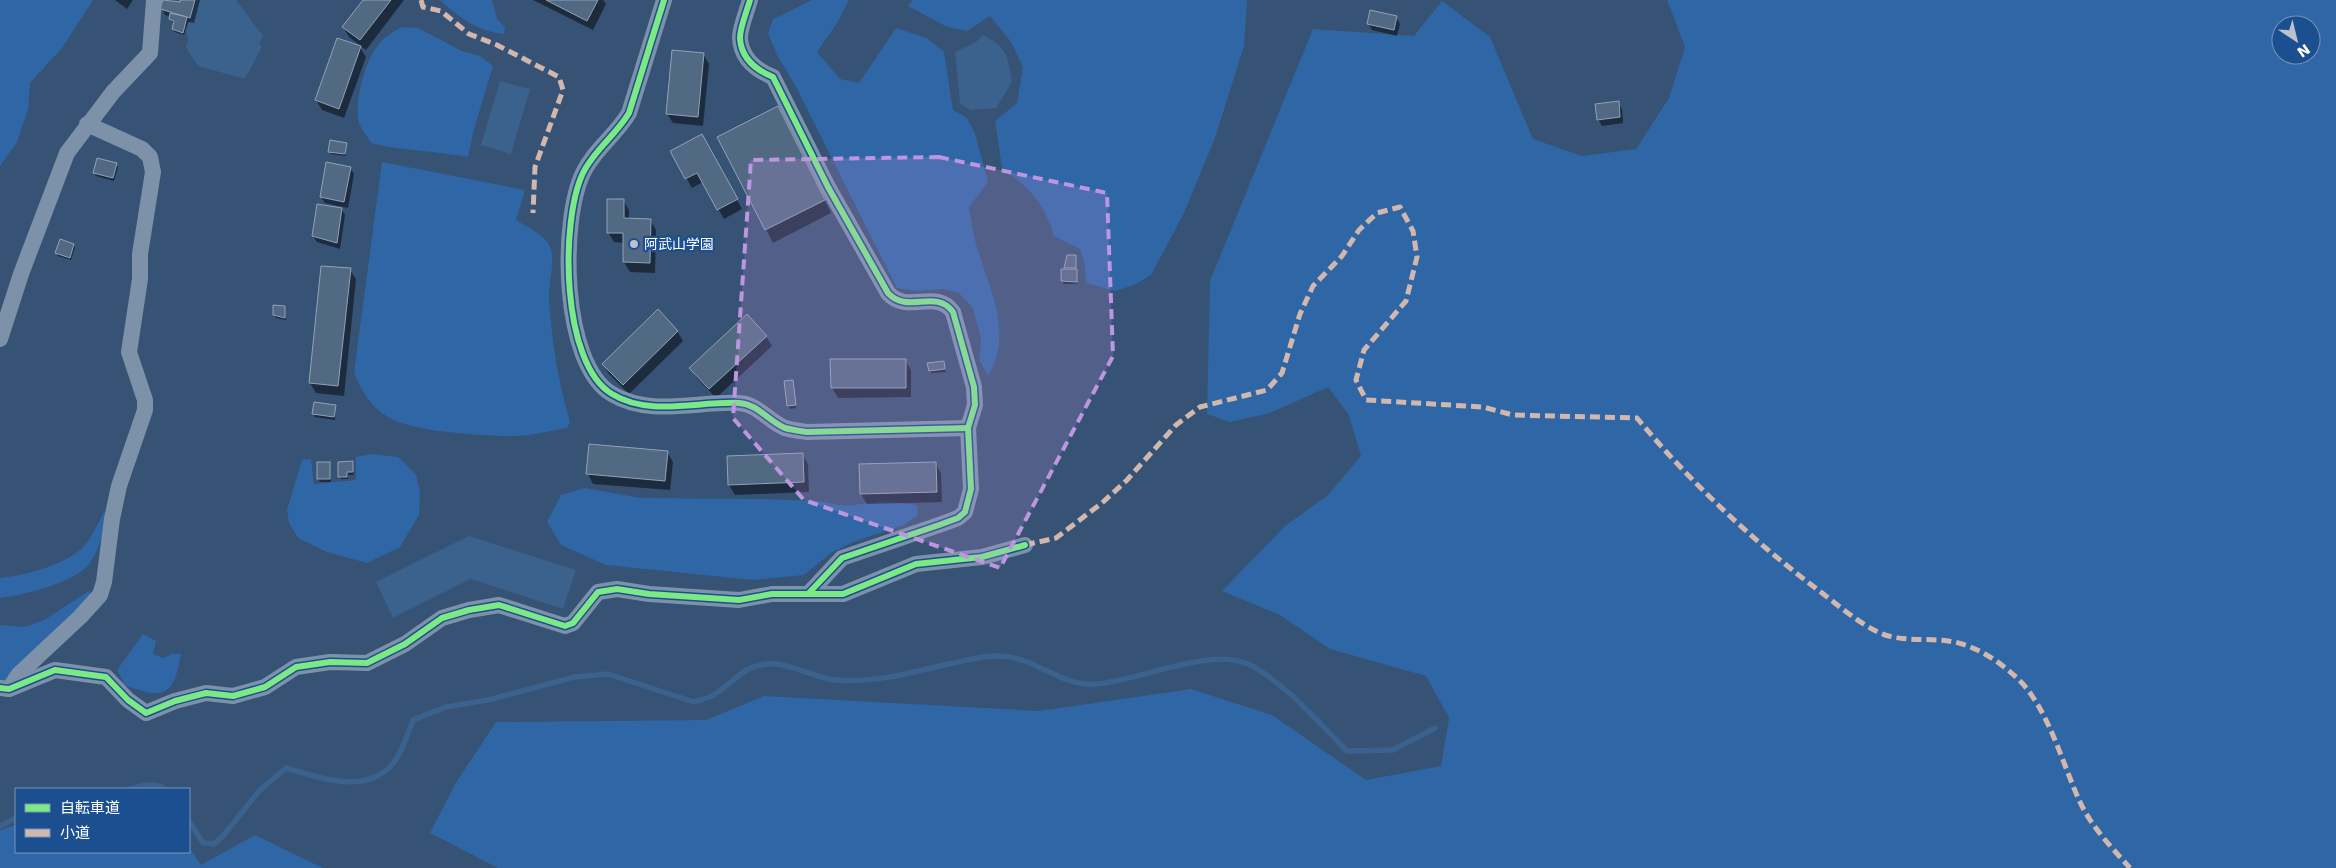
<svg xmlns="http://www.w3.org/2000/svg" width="2336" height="868" font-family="'DejaVu Sans','Noto Sans JP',sans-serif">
<rect width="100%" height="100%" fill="#365274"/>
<g fill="#2f66a5" fill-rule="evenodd">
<polygon points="0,0 93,0 62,48 30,83 28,109 17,142 0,166"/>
<path d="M440,0H492L497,19L505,27L504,34C479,32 458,17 440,0Z"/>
<path d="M812,0H849L837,23L817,52L840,79L859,83L896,28L927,38L944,52L953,110L967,118L975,133L988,182L969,207C972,223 974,241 980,257C993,296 1012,338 988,376L979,360L981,339L973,308L959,293L943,289L915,291L897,288L795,85L777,55L768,33L773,19Z"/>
<path d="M913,0H1247L1244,46L1215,138L1184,213L1151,275L1134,285L1115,291L1086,283L1085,266L1080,249L1054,236C1044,202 1029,188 1002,168L995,121L1017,103L1023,67L1011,42L990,16L967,31L947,27L908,6Z"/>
<path d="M1667,0H2336V868H498L430,833L455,784L496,722L706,720L764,696L1039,711L1191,689L1272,715L1366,780L1441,766L1449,718L1426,676L1330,649L1280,615L1222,591L1285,526L1327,496L1361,456L1349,415L1328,387L1270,413L1230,422L1207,414L1210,281L1313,29L1414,36L1442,1L1490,37L1533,139L1582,156L1636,149L1669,98L1685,47ZM2281,25H2311V55H2281Z"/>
<path d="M402,27L418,28L462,51L480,56L493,66L474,129L468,157C436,151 403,151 371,143C368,137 361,129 359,123C354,103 364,65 376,48C382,38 392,32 402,27Z"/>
<path d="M382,162L525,190L516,220C527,227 548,236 551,249C555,265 548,284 549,300C552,342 558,381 570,422L567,428C549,431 531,436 513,436C485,436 411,432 388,417C372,408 360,390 354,372Z"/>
<polygon points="370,454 398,457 416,475 420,492 419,515 400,547 367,563 327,552 298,538 289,523 287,510 302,460 311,459 314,484 356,480 356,457"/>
<polygon points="584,488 641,498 759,499 817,501 846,506 884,501 917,505 918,515 904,525 853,542 831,553 804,575 754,580 606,565 561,545 547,522 561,495"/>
<path d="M104,512L107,515C104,529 100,546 92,560C80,582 24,595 0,598V578C23,576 69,564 85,545C93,535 98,523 104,512Z"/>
<polygon points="89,591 91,595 7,682 0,681 0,625 24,627 44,620"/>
<path d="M143,634L156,641L153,654L163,658L172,654H181C174,697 163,700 125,685L117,670Z"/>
<polygon points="16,825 16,852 189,852 189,847 201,865 255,835 323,868 0,868 0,830"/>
</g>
<g fill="#3b618d">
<polygon points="197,0 236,0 263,36 259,44 262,47 245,79 198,66 186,48 188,40 186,30"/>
<path d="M983,35C1008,48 1007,54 1012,82L996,108L971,110L960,104L955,52L977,41Z"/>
<polygon points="500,81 530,89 511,154 481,145"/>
<polygon points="469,536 576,570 563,609 471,579 393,618 376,582"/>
</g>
<g fill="#0007">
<polygon points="115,0 133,0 127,9"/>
<polygon points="165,0 180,3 181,0 200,0 194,23 188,22 184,35 175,32 173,29 175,23 172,22 171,17 165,15 162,9"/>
<polygon points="364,0 404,0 366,50 349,37 343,27"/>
<polygon points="533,0 603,0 606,4 593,30"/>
<polygon points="1396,17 1400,24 1397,36 1372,30 1368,23"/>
<polygon points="360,47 366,57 344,118 322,110 316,100"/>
<polygon points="703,54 709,64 703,126 673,123 667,114"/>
<polygon points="1618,103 1622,109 1623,123 1602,126 1598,119"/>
<polygon points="785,121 831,213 773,243 719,138"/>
<polygon points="701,135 742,209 724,219 703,182 692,188 672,152"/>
<polygon points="346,144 346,156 331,154 330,151"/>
<polygon points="116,164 118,167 114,181 96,176 94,173"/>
<polygon points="350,168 354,174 348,208 325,203 321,197"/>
<polygon points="623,200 629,210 629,219 650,220 656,230 655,273 630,272 624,262 624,243 614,242 608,232"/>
<polygon points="341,208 345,215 340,249 317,242 313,236"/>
<polygon points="73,245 75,247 71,260 58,256 57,253"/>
<polygon points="1075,256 1077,284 1064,284 1062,281 1066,261"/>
<polygon points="350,270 356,279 344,396 316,393 310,383"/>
<polygon points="284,307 286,320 276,318 274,315"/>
<polygon points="677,331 683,341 629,394 609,374 603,364"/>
<polygon points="766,336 772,346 716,398 697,378 691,368"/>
<polygon points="905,360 911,370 911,397 838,398 832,388"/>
<polygon points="943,362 946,372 931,373 930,371"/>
<polygon points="792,381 796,408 790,409 788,406"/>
<polygon points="335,406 335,420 315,417 313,414"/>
<polygon points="667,452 673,462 670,490 593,484 588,474"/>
<polygon points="802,454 808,464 809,492 735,495 729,485"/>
<polygon points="352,463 354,475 348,475 348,479 341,479 339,477"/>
<polygon points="935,463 941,473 942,502 867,504 861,494"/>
<polygon points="329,464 331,482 320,482 318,479"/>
</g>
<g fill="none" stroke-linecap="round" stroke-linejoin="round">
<g stroke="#3b618d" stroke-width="5.5">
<path d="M130,789C141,786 154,782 165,789"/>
<path d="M189,821L203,843L214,844L223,836L260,790L286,768C320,778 368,796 394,762C403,750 408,733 413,720L446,707L488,700L575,677L608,674L694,702C701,700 709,698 715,694C735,682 741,667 766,664C790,662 813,678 836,680C874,683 912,673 948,664C965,661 983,655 1000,656C1036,657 1060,687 1096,684C1138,681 1209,647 1248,664C1282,680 1320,724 1347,751L1393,750L1435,728"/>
<polyline points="0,826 16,818"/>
</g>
</g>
<g fill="#526984" stroke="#92a2b6">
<polygon points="163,0 180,2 180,0 195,0 190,18 160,9"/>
<polygon points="363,0 391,0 360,40 342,27"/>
<polygon points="546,0 598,0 587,21"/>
<polygon points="1370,10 1397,16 1394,30 1367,24"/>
<polygon points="170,13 187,17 183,33 172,29 174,21 169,19"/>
<polygon points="337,38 361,46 339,109 315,100"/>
<polygon points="672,50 704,53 698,117 666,114"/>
<polygon points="1619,101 1620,117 1597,120 1595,104"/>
<polygon points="778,106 825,200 765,230 717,137"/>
<polygon points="702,134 738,199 717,210 697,173 685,179 670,151"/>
<polygon points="330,140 347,143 345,154 328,152"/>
<polygon points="97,158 117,163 113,178 93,173"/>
<polygon points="326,162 351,167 344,202 320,197"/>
<polygon points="607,199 624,199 624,218 651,219 650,263 623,262 623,233 607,233"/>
<polygon points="317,204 342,208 337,243 312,236"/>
<polygon points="60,239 74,244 70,258 55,253"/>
<polygon points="1067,255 1076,255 1076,268 1064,268"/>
<polygon points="321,266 351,268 338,386 309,383"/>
<polygon points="1061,269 1077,269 1077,282 1061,281"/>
<polygon points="273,305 285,306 285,318 273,315"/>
<polygon points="658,309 678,331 623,385 602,364"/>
<polygon points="747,314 767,336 709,389 689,368"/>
<polygon points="830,359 906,359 906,388 831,388"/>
<polygon points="944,361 945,369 929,371 927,363"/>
<polygon points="793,380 796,405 787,406 784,381"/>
<polygon points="314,402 336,405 334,417 312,414"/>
<polygon points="589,444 668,451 665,481 586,474"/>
<polygon points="803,453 804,482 728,485 727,456"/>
<polygon points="353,461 353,472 347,472 347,477 338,477 338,462"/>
<rect x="317" y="462" width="13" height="17"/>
<polygon points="936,462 937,492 860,494 859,464"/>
</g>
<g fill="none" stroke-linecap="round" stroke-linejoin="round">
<g stroke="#7d92a8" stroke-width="16">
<path d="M664,0L629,113C616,135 594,150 583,173C560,221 561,364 612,394C650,417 697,401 739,403C758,404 768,421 785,428C792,430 800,431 807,432L968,428"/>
<path d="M750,0C747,11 740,27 740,38C741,58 756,70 773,77L828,187L888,293C908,315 935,288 953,312L974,387L975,405L968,428L971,489L965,512L958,518L939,525L842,558L808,594"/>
<polyline points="0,339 21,274 67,153 113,92 150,53 154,0"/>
<polyline points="0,688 9,689 55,670 106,677 128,700 146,713 175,701 206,693 233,696 265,687 296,667 330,662 367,663 405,644 442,618 469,610 499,605 565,626 573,623 598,592 617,589 649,594 739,600 772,594 843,594 916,564 982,557 1025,545"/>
<polyline points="9,689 19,674 80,617 100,595 104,582 112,519 119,486 145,410 145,400 129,352 140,279 140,254 153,172 150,157 142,149 87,124"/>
</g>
<g stroke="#d1b7ad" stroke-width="5" stroke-dasharray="10 5" stroke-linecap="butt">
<polyline points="421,0 423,7 441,11 469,34 497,45 559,77 563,90 535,167 533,213"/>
<path d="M1025,545L1056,538L1102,503L1127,480L1176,425L1200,407L1267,390L1282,373L1300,314L1313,286L1342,256L1359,230L1377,213L1400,207L1413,231L1417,257L1406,301L1364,350L1356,380L1366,400L1483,407L1513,415L1637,418C1691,483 1751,539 1818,590C1837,604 1858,623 1880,633C1901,642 1926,638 1948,641C1973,644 1998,660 2017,678C2048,707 2062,763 2080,802C2091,826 2112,848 2130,868"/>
</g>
<defs>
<g id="cycleway">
<path d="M664,0L629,113C616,135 594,150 583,173C560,221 561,364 612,394C650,417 697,401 739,403C758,404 768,421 785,428C792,430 800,431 807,432L968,428"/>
<path d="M750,0C747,11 740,27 740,38C741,58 756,70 773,77L828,187L888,293C908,315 935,288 953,312L974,387L975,405L968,428L971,489L965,512L958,518L939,525L842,558L808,594"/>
<polyline points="0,688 9,689 55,670 106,677 128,700 146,713 175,701 206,693 233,696 265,687 296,667 330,662 367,663 405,644 442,618 469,610 499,605 565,626 573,623 598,592 617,589 649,594 739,600 772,594 843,594 916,564 982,557 1025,545"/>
</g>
</defs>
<use href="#cycleway" stroke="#1b4f8f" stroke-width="9"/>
<use href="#cycleway" stroke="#7ce984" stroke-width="6"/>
</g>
<path fill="#bd96df" fill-opacity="0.2" stroke="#bd96df" stroke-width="4" stroke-dasharray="10 6" stroke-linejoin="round" d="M939,157L1107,193L1113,356L1000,568L804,500L733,418L751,160Z"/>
<circle fill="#b9c2ce" stroke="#1b4f8f" stroke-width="2" cx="634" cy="244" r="5"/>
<g text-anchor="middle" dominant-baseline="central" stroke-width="4.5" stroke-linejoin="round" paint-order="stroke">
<g font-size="14" fill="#fff" stroke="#1b4f8f" text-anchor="start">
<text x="644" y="244">阿武山学園</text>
</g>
</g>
<rect x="15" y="788" width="175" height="65" fill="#1b4f8f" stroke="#7695bc"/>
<rect x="25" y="804" width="25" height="8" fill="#7ce984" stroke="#7695bc"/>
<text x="60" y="813" font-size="15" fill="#ffffff">自転車道</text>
<rect x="25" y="829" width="25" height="8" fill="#d1b7ad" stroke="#7695bc"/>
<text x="60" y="838" font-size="15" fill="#ffffff">小道</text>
<g transform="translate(2296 40) rotate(145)"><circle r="24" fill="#1b4f8f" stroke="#7695bc"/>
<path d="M0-4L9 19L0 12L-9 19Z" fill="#b9c2ce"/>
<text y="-8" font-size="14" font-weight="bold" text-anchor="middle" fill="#ffffff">N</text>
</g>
</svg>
